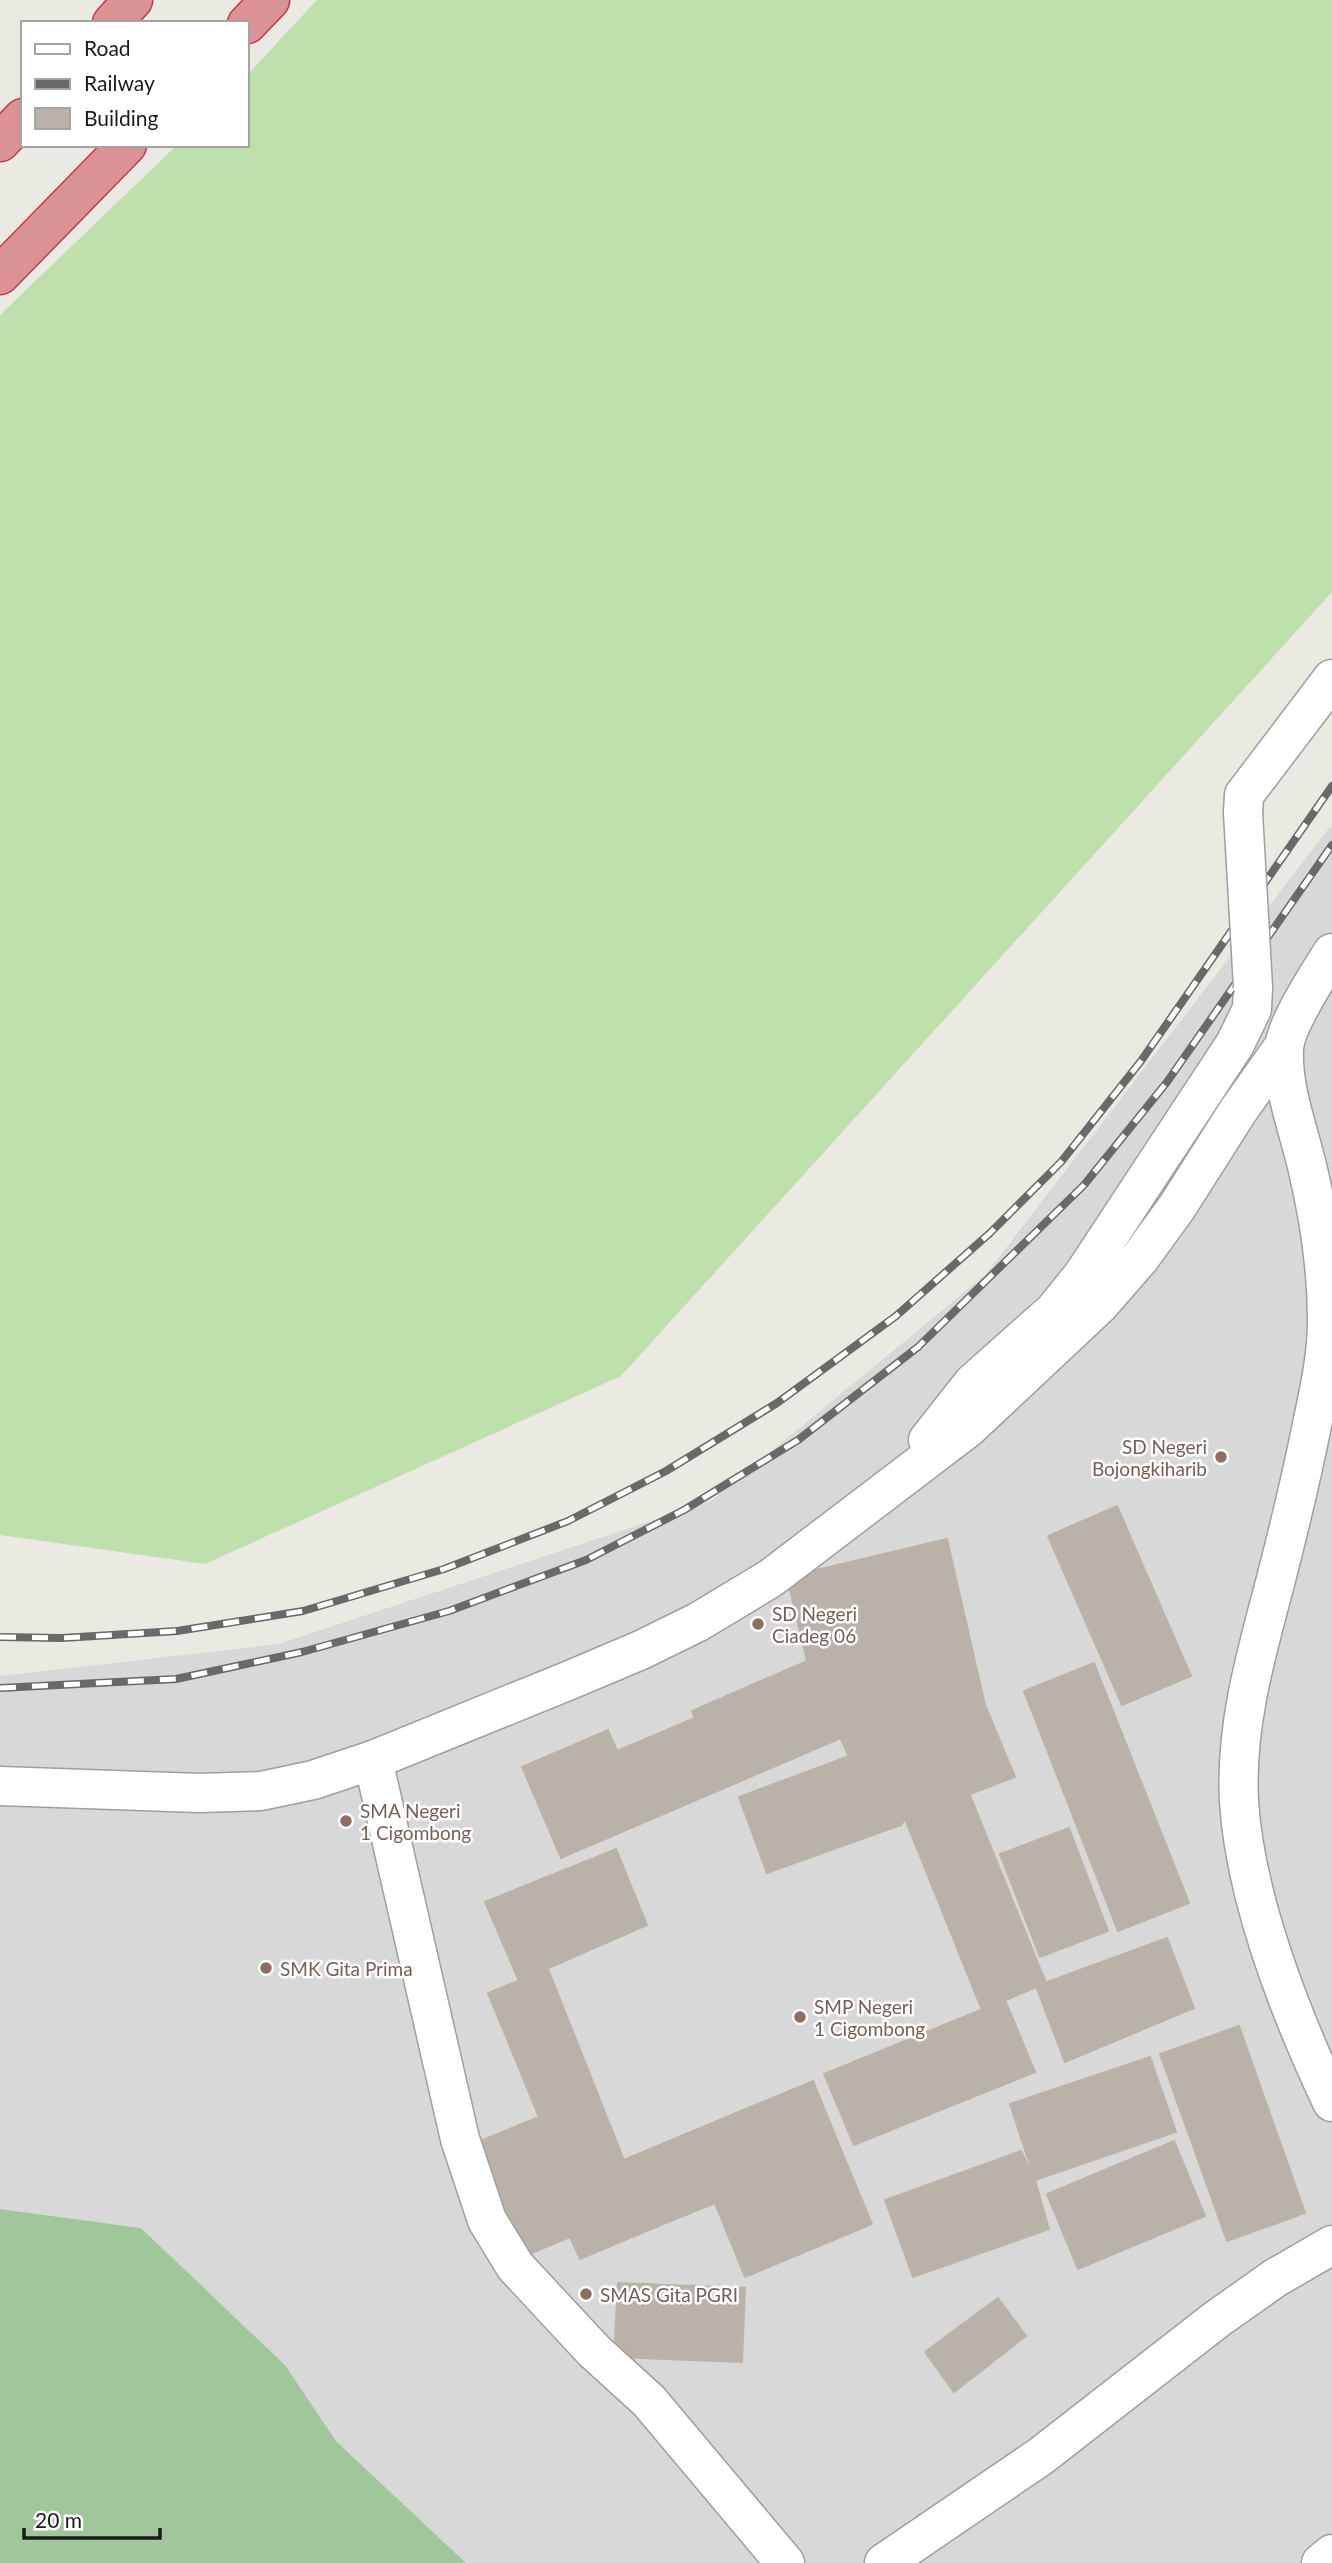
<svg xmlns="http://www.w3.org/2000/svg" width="1332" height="2563" font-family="Lato,sans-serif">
<rect width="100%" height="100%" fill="#ebeae2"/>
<polygon fill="#d9d8d8" points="1332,824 1332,2563 466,2563 336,2441 285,2365 141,2228 0,2209 0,1676 279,1644 711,1501 986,1274"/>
<polygon fill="#bee0ad" points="317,0 1332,0 1332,592 621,1376 205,1564 0,1535 0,315 177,145 247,145 247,75"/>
<polygon fill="#a1c69b" points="0,2209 141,2228 285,2365 336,2441 466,2563 0,2563"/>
<g fill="#b8b2ab" stroke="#bbb3a6" stroke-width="2">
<polygon points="1117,1506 1191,1676 1122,1705 1048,1536"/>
<polygon points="947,1539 985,1705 848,1755 807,1661 787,1577"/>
<polygon points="807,1661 841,1738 561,1858 522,1767 608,1730 617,1751 695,1718 692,1711"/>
<polygon points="1094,1663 1189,1903 1118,1931 1024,1691"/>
<polygon points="985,1705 1015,1777 905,1819 901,1825 873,1747"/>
<polygon points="873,1747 901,1825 767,1873 739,1797"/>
<polygon points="969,1793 1046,1983 982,2010 905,1819"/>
<polygon points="1069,1828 1108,1931 1040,1957 1000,1854"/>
<polygon points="616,1849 647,1925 519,1981 485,1902"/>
<polygon points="1167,1938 1194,2008 1065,2062 1036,1986"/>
<polygon points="548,1969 624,2160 633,2156 661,2225 580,2259 570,2237 525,2256 478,2142 539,2117 488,1993"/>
<polygon points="1005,2000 1035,2072 854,2145 824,2074"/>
<polygon points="1239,2026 1305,2213 1227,2241 1160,2054"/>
<polygon points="1150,2057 1176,2132 1035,2180 1010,2104"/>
<polygon points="813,2081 842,2152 661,2225 633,2156"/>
<polygon points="1174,2141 1205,2216 1078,2269 1047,2194"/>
<polygon points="1021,2151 1035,2180 1049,2229 913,2277 885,2200"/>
<polygon points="842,2152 872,2224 745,2277 715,2203"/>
<polygon points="618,2283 745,2288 742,2362 614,2357"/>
<polygon points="998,2298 1026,2336 954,2392 925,2352"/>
</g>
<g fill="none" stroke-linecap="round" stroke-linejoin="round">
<defs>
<g id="minor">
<polyline points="1243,813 1244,795 1332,679"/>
<path d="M1332,953C1319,974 1285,1025 1284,1049C1282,1088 1298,1128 1307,1166C1319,1216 1327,1268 1327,1320C1327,1354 1320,1387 1313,1420C1302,1475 1289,1529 1275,1583C1256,1655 1235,1726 1239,1801C1245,1898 1291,2015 1332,2102"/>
<polyline points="928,1440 973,1383 1054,1311 1083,1275 1235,1044 1252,1009 1253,987"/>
<polyline points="373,1760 460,2139 487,2220 515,2266 594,2351 649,2401 785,2563"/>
<polyline points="0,1786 199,1793 261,1791 313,1780 373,1760 570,1680 641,1650 698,1622 771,1578 968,1428 1099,1305 1140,1258 1177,1207 1238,1111 1284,1046"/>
<polyline points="884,2563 1041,2456 1217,2319 1275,2278 1332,2245"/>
<polyline points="1321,2563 1332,2554"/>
</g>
<g id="highway">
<polyline points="112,23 133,0"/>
<polyline points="247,24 270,0"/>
<polyline points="0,142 23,118"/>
<polyline points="0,275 127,145"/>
</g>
</defs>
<use href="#minor" stroke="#9f9f9f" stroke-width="41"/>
<use href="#highway" stroke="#c03952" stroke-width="41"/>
<use href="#minor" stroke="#fff" stroke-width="38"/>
<use href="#highway" stroke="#da9294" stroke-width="38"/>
<defs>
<g id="rail">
<polyline points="0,1637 62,1638 177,1631 303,1611 444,1569 568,1521 666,1471 777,1403 896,1316 990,1233 1061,1162 1141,1061 1332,786"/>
<polyline points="0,1688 176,1679 302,1652 449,1611 586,1560 684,1510 798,1440 918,1347 1084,1185 1167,1082 1332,845"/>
</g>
</defs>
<use href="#rail" stroke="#696969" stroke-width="8"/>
<use href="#rail" stroke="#fff" stroke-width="5" stroke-dasharray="16" stroke-linecap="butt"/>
<defs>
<polyline id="minor-bridge" points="1243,813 1253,987"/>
</defs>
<use href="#minor-bridge" stroke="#9f9f9f" stroke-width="41" stroke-linecap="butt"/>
<use href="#minor-bridge" stroke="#fff" stroke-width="38"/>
</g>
<g fill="#8d6e63" stroke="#fff" stroke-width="2.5">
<circle cx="1221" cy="1457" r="7"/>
<circle cx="758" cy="1624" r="7"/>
<circle cx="346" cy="1821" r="7"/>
<circle cx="266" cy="1968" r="7"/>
<circle cx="800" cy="2017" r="7"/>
<circle cx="586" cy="2294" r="7"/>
</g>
<g text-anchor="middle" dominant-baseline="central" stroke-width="5" stroke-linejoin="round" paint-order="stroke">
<g font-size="19" fill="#785e54" stroke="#fff" text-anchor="start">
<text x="1207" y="1446" text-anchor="end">SD Negeri<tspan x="1207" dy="22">Bojongkiharib</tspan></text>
<text x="772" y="1613">SD Negeri<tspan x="772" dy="22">Ciadeg 06</tspan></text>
<text x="360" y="1810">SMA Negeri<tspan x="360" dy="22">1 Cigombong</tspan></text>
<text x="280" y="1968">SMK Gita Prima</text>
<text x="814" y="2006">SMP Negeri<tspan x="814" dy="22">1 Cigombong</tspan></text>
<text x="600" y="2294">SMAS Gita PGRI</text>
</g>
</g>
<rect x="21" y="21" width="228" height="126" fill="#ffffff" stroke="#a4a4a4" stroke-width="2"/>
<rect x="35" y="44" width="35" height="10" fill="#ffffff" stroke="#a4a4a4" stroke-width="2"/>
<text x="84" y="56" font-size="21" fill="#1b1b1b">Road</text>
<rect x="35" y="79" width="35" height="10" fill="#696969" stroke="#a4a4a4" stroke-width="2"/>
<text x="84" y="91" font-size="21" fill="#1b1b1b">Railway</text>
<rect x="35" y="108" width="35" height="21" fill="#b8b2ab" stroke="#a4a4a4" stroke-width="2"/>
<text x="84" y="126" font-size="21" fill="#1b1b1b">Building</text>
<path d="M24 2528v10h136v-10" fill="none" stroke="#1b1b1b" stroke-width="3.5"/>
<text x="35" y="2528" font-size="21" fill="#1b1b1b" stroke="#ffffff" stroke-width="5" paint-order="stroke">20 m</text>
</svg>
